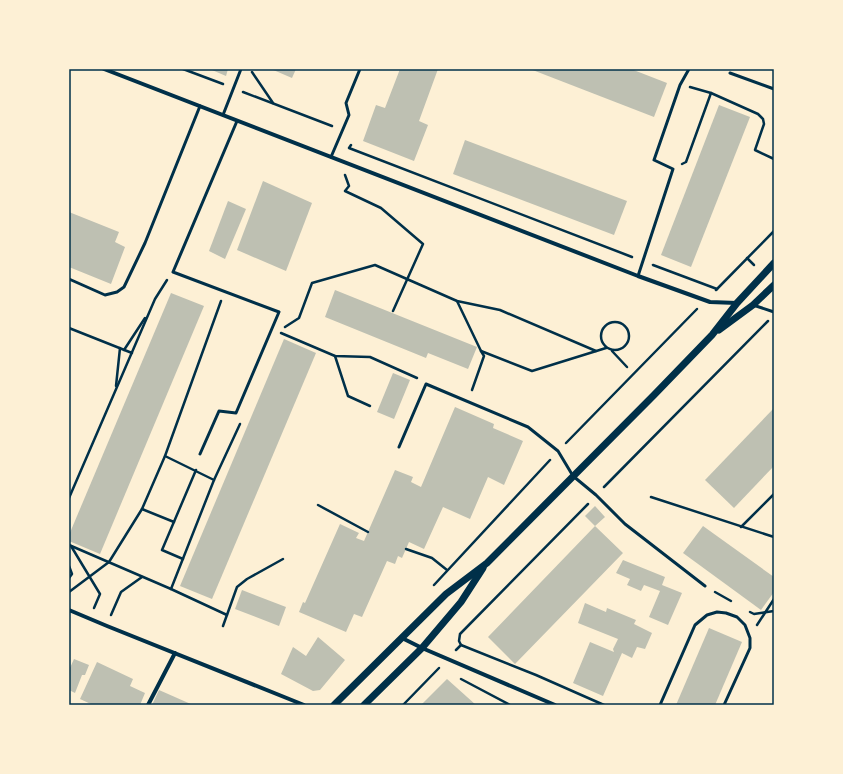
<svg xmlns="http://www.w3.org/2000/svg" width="843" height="774" font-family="'Zilla Slab',serif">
<rect width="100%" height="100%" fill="#fdf0d5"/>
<g fill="#bec0b2">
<polygon points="212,69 228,69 226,76 212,70"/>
<polygon points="271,69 296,69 292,78"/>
<polygon points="400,69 438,69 419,121 428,125 414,161 363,141 376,105 385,108"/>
<polygon points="530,69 631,69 667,83 654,117"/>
<polygon points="719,105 750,117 691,267 661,255"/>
<polygon points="465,140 627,201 614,235 453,174"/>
<polygon points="263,181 312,203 286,271 237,250"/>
<polygon points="228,201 246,209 225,259 209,251"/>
<polygon points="69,212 119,232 115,242 125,247 111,284 69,267"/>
<polygon points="335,290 477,347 468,369 428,353 426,358 325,317"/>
<polygon points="171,293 204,306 100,554 69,541 69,535"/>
<polygon points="284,339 316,353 212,599 180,586"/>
<polygon points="393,373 410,380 394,419 377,412"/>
<polygon points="455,407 494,424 493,428 523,441 504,485 488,477 470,519 443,507 424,549 409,542 402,558 398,556 395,564 387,561 362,617 354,614 346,632 299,612 303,602 305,603 340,524 359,533 356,538 364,541 395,470 413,477 411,482 421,487"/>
<polygon points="774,408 774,466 734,508 705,480"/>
<polygon points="595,506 605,517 595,526 623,553 515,664 488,637 595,526 585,516"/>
<polygon points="703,526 774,577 774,592 761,610 683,553"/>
<polygon points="623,560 665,577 662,585 682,593 668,625 649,617 660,591 644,585 641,591 627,585 630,579 616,573"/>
<polygon points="242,590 286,607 279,626 235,609"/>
<polygon points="585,603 606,612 607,608 636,620 634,624 652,633 645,649 637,647 632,658 622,653 603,696 573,683 590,642 614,652 613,649 618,639 578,623"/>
<polygon points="709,628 742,642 715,705 676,705"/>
<polygon points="318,637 345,660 320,690 313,691 281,674 293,647 306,656"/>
<polygon points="74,659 89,665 85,675 82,675 75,693 69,690 69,670"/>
<polygon points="97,662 133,679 130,686 145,693 140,705 93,705 80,699"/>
<polygon points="447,679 476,705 421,705"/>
<polygon points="159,690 193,705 152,705"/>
</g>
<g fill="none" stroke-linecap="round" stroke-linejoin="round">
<g stroke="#003049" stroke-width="2.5">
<polyline points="183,69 223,84"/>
<polyline points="252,72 273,103"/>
<polyline points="690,87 711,93 758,114 763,119 764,124 755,150 774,159"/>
<polyline points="243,92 332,126"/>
<polyline points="351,145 349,148 632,257"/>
<polyline points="682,164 686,162 711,93"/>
<polyline points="345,175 349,186 345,191 381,208 423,244 393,311"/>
<polyline points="747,258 754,265"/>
<polyline points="653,265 717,289"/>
<polyline points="716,290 774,231"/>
<polyline points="457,301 481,351 484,356 472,390"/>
<circle cx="615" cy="336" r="14"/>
<polyline points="285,327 299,318 312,283 375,265 457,301 500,310 596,351"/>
<polyline points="69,328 132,353"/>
<polyline points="281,333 335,356 370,357 417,378"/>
<polyline points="124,350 145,318"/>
<polyline points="481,351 532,371 606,348"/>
<polyline points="612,351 627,367"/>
<polyline points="335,356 348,396 370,406"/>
<polyline points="116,386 120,348"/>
<polyline points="566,443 697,309"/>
<polyline points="165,456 214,480 171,589"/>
<polyline points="214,480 240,424"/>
<polyline points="604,487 768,321"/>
<polyline points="651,497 774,537"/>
<polyline points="69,498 155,299 167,280"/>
<polyline points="318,505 368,532"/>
<polyline points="142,509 174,522"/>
<polyline points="741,527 774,494"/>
<polyline points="69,545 171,589 227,615"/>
<polyline points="71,546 100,594 94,608"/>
<polyline points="406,549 432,558 447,570"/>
<polyline points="183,559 162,550 196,470"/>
<polyline points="69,566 72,574 69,578"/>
<polyline points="434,585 550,460"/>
<polyline points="69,592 109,562 142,509 165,456 221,301"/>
<polyline points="715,592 731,601"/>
<polyline points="750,612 754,614 774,611"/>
<polyline points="111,615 121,592 142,577"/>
<polyline points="757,625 774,599"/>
<polyline points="223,626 237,587 247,579 283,559"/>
<polyline points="461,645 536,675 604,705"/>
<polyline points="456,650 461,645 459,641 460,634 588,504"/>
<polyline points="461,679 510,705"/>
<polyline points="403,705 439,668"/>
</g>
<g stroke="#003049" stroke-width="3">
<polyline points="730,73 774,89"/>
<polyline points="223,115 241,69"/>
<polyline points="331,157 349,115 346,103 360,69"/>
<polyline points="638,276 673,169 654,160 680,85 689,69"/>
<polyline points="69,279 105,295 117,292 124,287 145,243 200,106"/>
<polyline points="753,305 774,312"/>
<polyline points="399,447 426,384 528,427 558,451 573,476 596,495 625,524 705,586"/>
<polyline points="200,454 219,411 236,413 279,312 173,272 237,121"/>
<polyline points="660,705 695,625 707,615 717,612 726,613 737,617 745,625 750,638 750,648 724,705"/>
</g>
<g stroke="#003049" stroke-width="4">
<polyline points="104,69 638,276 710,302 737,303"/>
<polyline points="69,610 107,626 304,705"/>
<polyline points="402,638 422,648 555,705"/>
<polyline points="148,705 175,653"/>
</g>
<g stroke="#003049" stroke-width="7">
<polyline points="719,330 753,305 774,285"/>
<polyline points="334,705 446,594 487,563 654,395 712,335 737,303 774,263"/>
<polyline points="364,705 422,648 461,602 483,568"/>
</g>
</g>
<rect width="843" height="774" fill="none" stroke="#fdf0d5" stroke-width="140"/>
<rect x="70" y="70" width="703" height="634" fill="none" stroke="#003049" stroke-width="1.5"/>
</svg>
